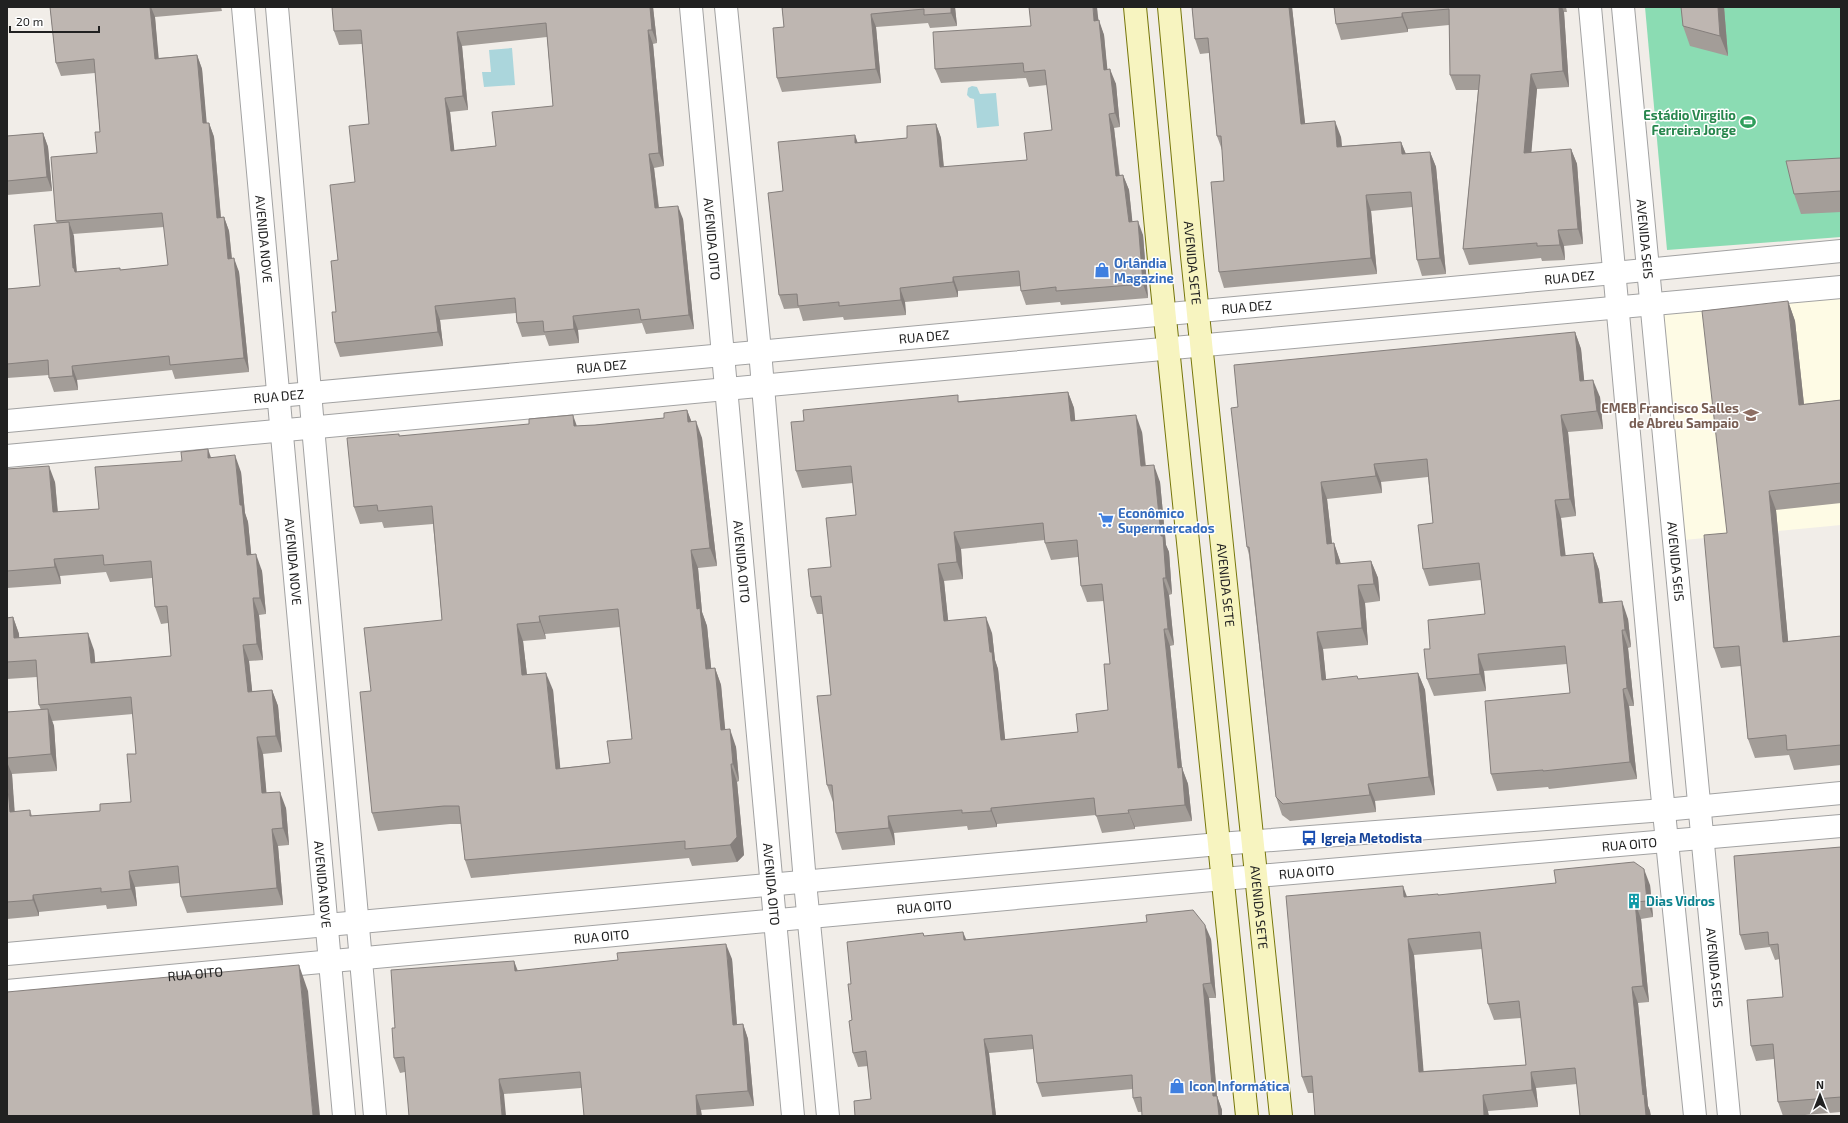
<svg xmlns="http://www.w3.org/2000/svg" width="1848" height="1123" font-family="'Exo 2',sans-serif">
<rect width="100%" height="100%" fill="#f1ede8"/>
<polygon fill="#fefbe5" points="1841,287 1841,525 1674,541 1651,305"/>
<polygon fill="#8bdcb3" points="1645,7 1841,7 1841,237 1667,250"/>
<g fill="#abd6dc">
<polygon points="512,48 515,85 484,87 482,72 491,72 489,50"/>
<polygon points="972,86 977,87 980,94 996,93 999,126 977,128 974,99 970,98 967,95 968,88"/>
</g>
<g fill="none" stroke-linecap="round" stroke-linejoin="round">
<defs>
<g id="street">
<path id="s1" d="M243,7L344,1116"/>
<polyline points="277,7 313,427 375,1116"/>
<path id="s2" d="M691,7L793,1116"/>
<polyline points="726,7 760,351 805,882 828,1116"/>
<polyline points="1590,7 1660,773 1695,1116"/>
<path id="s3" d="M1623,7L1729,1116"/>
<path id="s4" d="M7,421L1614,273L1841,251"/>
<path d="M7,456C618,398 1230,343 1841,287"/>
<polyline points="7,954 1219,844 1664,810 1841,793"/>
<path id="s5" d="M7,991L1223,879L1841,826"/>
</g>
<g id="secondary">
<polyline points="1135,7 1159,260 1247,1116"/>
<path id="s6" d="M1169,7L1192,256L1281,1116"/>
</g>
</defs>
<use href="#street" stroke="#a2a2a2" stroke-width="24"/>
<use href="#secondary" stroke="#76760a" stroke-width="24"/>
<use href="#street" stroke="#fff" stroke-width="22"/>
<use href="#secondary" stroke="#f7f4c0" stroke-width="22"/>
</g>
<g fill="#a39d98" fill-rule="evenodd">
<path d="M50,7H221L222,11L155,17L158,58L197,55L202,69L206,123H209L214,137L221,217H224L229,231L232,258L239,272L249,372L175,379L172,370L77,380L78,390L54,392L49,378V375L7,378V289L40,286L57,223L56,221L97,153L100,132L95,73L61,76L56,63ZM164,227L168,265L120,270V268L77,272L73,234Z"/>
<path d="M653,7L657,43L653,44L664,166L654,168L659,207L683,219L694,329L646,334L642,323L578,330L579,343L549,346L545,335L522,337L517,323L516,313L440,320L443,346L340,357L335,343L338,260L355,182L369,124L362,44L339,45L334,31ZM547,37L553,106L496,146L454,150L450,112L468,110L462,46Z"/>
<polygon points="782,7 955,7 957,26 930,28 928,23 876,27 881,83 782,92 777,78 784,27"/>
<polygon points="1192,7 1292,7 1305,124 1341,137 1342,146 1401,142 1406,154 1430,152 1436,167 1446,274 1422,276 1417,260 1412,207 1371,211 1377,274 1224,288 1219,272 1224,181 1222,150 1217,136 1209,53 1200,54 1195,39"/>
<polygon points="1334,7 1566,7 1567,12 1564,12 1569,87 1537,89 1531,152 1571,149 1577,164 1583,244 1564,246 1565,260 1542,261 1541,258 1469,265 1463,249 1478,90 1456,90 1450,75 1449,25 1408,29 1408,32 1341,40 1336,24"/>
<polygon points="1681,7 1724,7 1728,56 1690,46 1683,26"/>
<polygon points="1098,20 1104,35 1107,70 1116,84 1120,127 1114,128 1120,176 1123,175 1129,190 1132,221 1143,235 1148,298 1061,305 1060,302 1026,305 1021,291 1021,286 958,291 958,297 905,302 906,315 844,320 843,317 803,321 799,308 784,309 779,295 783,191 858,142 907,138 936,124 941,138 944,167 1027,160 1052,130 1047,85 1029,87 1026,78 941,83 935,69 1031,26"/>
<polygon points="43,133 48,147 52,191 7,195 7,136"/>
<polygon points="1841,158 1841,212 1801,214 1794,194"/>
<polygon points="1788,301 1795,321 1804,404 1841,400 1841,503 1776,510 1788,641 1841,636 1841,765 1794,770 1789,755 1755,758 1748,739 1741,666 1721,668 1714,648 1727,533"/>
<polygon points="1575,332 1581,349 1584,381 1600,397 1603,429 1568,432 1576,516 1561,518 1565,556 1593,553 1599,570 1603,603 1628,619 1631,647 1628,648 1634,706 1629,706 1637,779 1549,789 1548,787 1497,791 1491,774 1570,693 1567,664 1484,671 1486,691 1434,696 1427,679 1430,649 1485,614 1481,580 1429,586 1423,569 1433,523 1428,477 1381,482 1382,493 1327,499 1332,544 1334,543 1341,564 1371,561 1378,578 1380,601 1365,603 1368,645 1323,649 1326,680 1358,679 1418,673 1425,690 1435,795 1375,801 1376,812 1290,821 1282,815 1276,797 1249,555 1247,547 1238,407"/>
<path d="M1068,392L1074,408L1075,421L1142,432L1146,466L1160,482L1166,545L1169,552L1172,594L1169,595L1174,645L1170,646L1182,768L1188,784L1192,821L1135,827V829L1102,833L1096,815L997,824V827L968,830L967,826L894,833L895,845L842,850L836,833L833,802L827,785L831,695L823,614H817L811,597L831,567L856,515L853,483L802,488L796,471L804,421L960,401ZM1045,540V543L1051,560L1078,557L1081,586L1087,602L1104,601L1110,664L1108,710L1078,732L1005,740L998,669L995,660L992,633L948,621L944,581L963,579L961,549Z"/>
<path d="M687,410L691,421L702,438L717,566L698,568L702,612L707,626L711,668H715L721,685L725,730L736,747L739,781L737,782L744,855L737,862L692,866L689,858L471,878L465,860L461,824H450L378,831L372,813L371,691L442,620L433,524L384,528L382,522L360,524L354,507L399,434V436L595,425L664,418ZM620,627L632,739L610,763L560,768L553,690L527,675L523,641L546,639L545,634Z"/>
<path d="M211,457L241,472L245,513L248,522L251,554L262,571L266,614L259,615L263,660L249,661L252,691L272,690L278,706L282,752L263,754L266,793L286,808L289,845L278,846L283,905L187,913L181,897L180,883L135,887L137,906L107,909L106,905L39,912V916L7,919V712L41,710L39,705L37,677L7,679V618L13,617L19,634V638L94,650L95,662L171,656L168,623L161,624L155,607L152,578L110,582L106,572L60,576L61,584L7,588V469L55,482L58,512L99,509L182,461ZM133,714L136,754L131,802L100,811L32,816L30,810L14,812L12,774L57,771L54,726L52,721Z"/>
<polygon points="1841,847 1841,1112 1793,1116 1783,1116 1778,1102 1774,1059 1756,1061 1751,1046 1783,997 1780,959 1775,960 1770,947 1745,950 1740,935 1821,849"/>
<path d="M1650,885L1653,917L1641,919L1649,1002L1638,1003L1648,1106L1650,1111L1577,1084L1536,1088L1538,1107L1488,1111L1313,1093H1308L1302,1077L1407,897ZM1482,949L1488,1004L1494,1020L1521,1018L1526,1065L1423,1071L1414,955Z"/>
<polygon points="923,933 924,936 966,940 1211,939 1216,998 1209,998 1217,1096 1222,1110 1138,1112 1133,1098 1133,1089 1042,1097 1037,1083 1034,1049 989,1053 996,1116 855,1116 871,1099 868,1066 858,1067 853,1053 851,984"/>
<polygon points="732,959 737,1024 743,1024 748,1039 754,1106 701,1110 581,1088 504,1094 405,1072 400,1073 394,1058 395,1028 514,961 518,971"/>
</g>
<g fill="#857f7c">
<polygon points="150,7 151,7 155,17 160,72 155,59"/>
<polygon points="650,7 653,7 657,43 652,30"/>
<polygon points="951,7 955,7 957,26 951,13"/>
<polygon points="1093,7 1097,7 1100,35 1094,21"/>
<polygon points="1289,7 1292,7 1307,140 1301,124"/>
<polygon points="1559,7 1562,7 1564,12 1569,87 1563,71"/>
<polygon points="1718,7 1724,7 1728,56 1720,36"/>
<polygon points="1402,13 1408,29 1408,32 1402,17"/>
<polygon points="871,14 876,27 881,83 876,69"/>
<polygon points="1099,20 1104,35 1109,85 1104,70"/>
<polygon points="648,30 653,44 664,166 659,153"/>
<polygon points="457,32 462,46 468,110 463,96"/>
<polygon points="197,55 202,69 208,137 203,123"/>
<polygon points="1110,69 1116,84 1120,127 1115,113"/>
<polygon points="1531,74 1537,89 1530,168 1524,153"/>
<polygon points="445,98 450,112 456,164 451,151"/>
<polygon points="1109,114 1114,128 1121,191 1116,176"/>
<polygon points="1335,121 1341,137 1343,162 1337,147"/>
<polygon points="209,123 214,137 222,232 217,218"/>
<polygon points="936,124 941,138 945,182 940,167"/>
<polygon points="43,133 48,147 52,191 47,177"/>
<polygon points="855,135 860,149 855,143"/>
<polygon points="1401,142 1407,157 1402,154"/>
<polygon points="1571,149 1577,164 1583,244 1578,229"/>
<polygon points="1430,152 1436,167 1446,274 1440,258"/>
<polygon points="649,154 654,168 660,221 655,208"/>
<polygon points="1123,175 1129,190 1134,236 1129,222"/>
<polygon points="1366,195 1371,211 1377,274 1371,258"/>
<polygon points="678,206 683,219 694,329 689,315"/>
<polygon points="224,217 229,231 233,272 228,259"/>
<polygon points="1138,221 1143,235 1148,298 1143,284"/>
<polygon points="69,222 74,236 77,277 73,268"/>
<polygon points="1558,230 1564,246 1565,260 1560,245"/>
<polygon points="234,258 239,272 249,372 244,358"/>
<polygon points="953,277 958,291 958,297 953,282"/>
<polygon points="900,288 905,302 906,315 901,300"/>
<polygon points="1788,301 1795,321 1806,424 1799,405"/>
<polygon points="435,306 440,320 443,346 438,332"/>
<polygon points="573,316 578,330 579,343 574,329"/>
<polygon points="1575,332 1581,349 1586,398 1580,381"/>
<polygon points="72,366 77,380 78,390 73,376"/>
<polygon points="1593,380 1600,397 1603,429 1597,411"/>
<polygon points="1068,392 1074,408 1077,438 1071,421"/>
<polygon points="687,410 694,428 688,422"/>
<polygon points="573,415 579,432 574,426"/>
<polygon points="1136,415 1142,432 1147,483 1141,466"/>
<polygon points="1561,415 1568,432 1576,516 1570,499"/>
<polygon points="696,421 702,438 717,566 710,548"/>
<polygon points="208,449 214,466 208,458"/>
<polygon points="235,455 241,472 245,513 248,522 253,571 247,555 240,505"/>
<polygon points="1374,464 1381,482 1382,493 1376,476"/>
<polygon points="1154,465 1160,482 1166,545 1169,552 1172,594 1166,578 1161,536"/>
<polygon points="49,466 55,482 59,529 53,512"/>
<polygon points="1321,482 1327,499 1334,561 1327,544"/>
<polygon points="1769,491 1776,510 1790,661 1783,642"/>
<polygon points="1555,500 1561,518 1568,574 1561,556"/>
<polygon points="954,532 961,549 963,579 957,562"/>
<polygon points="1334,543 1340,561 1342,582 1336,564"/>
<polygon points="691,550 698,568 702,612 707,626 713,686 706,669 697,609"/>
<polygon points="1593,553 1599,570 1605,621 1599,603"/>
<polygon points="256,554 262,571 266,614 260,598"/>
<polygon points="54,559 60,576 61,584 55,567"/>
<polygon points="1371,561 1378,578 1380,601 1374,584"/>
<polygon points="938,564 944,581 950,638 944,621"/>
<polygon points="1163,578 1169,595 1174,645 1168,629"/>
<polygon points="1358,585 1365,603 1368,645 1362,628"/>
<polygon points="253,598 259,615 263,660 257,644"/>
<polygon points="1622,601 1628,619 1631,647 1625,630"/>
<polygon points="539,616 545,634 546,639 540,622"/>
<polygon points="13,617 19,634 20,655 14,638"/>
<polygon points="986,617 992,633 995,660 998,669 1007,757 1001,740 990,652"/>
<polygon points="517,624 523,641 529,693 522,675"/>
<polygon points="1164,629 1170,646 1182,768 1188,784 1192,821 1185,805 1178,768"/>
<polygon points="1622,630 1628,648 1634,706 1627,688"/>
<polygon points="1317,632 1323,649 1328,698 1322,680"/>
<polygon points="88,633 94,650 97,679 91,663"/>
<polygon points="243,645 249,661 254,708 248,692"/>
<polygon points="1478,654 1484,671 1486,691 1480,674"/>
<polygon points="715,668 721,685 727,748 721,730"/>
<polygon points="546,673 553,690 562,786 556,769"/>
<polygon points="1418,673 1425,690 1435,795 1429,777"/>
<polygon points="1623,689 1629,706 1637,779 1630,762"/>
<polygon points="272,690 278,706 282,752 276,736"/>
<polygon points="48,709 54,726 57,771 51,754"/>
<polygon points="730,729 736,747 739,781 733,764"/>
<polygon points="257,737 263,754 268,809 262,793"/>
<polygon points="7,762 12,774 16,829 10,812 7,777"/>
<polygon points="731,764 737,782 744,855 737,862 730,845"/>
<polygon points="1368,784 1375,801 1376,812 1370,795"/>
<polygon points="280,792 286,808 289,845 283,828"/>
<polygon points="991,808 997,824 997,827 991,811"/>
<polygon points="1128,810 1135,827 1135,829 1129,813"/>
<polygon points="888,816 894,833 895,845 889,828"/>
<polygon points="272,829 278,846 283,905 277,888"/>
<polygon points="1644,869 1650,885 1653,917 1647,901"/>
<polygon points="129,871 135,887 137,906 131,889"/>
<polygon points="1403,886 1409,902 1404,897"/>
<polygon points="33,895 39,912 39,916 33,900"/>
<polygon points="1635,902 1641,919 1649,1002 1643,986"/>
<polygon points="1205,925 1211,939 1216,998 1211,983"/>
<polygon points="963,932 969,946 964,940"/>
<polygon points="1408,939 1414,955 1425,1088 1419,1072"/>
<polygon points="726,944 732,959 738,1040 733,1025"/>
<polygon points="514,961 519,976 515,971"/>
<polygon points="299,965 308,991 320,1116 313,1116"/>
<polygon points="1203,984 1209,998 1218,1110 1213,1096"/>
<polygon points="1632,987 1638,1003 1648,1106 1650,1111 1651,1116 1646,1116 1643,1095"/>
<polygon points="743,1024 748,1039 754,1106 748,1091"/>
<polygon points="984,1039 989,1053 996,1116 993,1116"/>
<polygon points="1531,1072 1536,1088 1538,1107 1532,1090"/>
<polygon points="499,1079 504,1094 506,1116 502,1116"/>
<polygon points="696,1095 701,1110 702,1116 697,1116"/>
<polygon points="1483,1095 1488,1111 1489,1116 1484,1116"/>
<polygon points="1217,1096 1222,1110 1222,1116 1219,1116"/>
</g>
<g fill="#beb6b1" stroke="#857f7c" fill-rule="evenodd">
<polygon points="50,7 150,7 155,59 197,55 203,123 209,123 217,218 224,217 228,259 234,258 244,358 170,365 169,356 72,366 73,376 49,378 48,360 7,364 7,289 40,286 34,225 69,222 73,268 74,268 75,272 120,268 120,270 168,265 162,213 56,221 51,157 97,153 95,132 100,132 94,59 56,63"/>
<path d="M332,7H650L652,30H648L659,153L649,154L655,208L678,206L689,315L641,320L639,309L573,316L574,329L544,332L543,321L517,323L515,298L435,306L438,332L335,343L332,312H336L331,261L338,260L330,185L355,182L349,126L369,124L361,30L334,31ZM546,23L553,106L492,112L496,146L451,151L445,98L463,96L457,32Z"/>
<polygon points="782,7 951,7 951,13 924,15 924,9 871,14 876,69 777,78 773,28 784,27"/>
<polygon points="1029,7 1093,7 1094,21 1099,20 1104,70 1110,69 1115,113 1109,114 1116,176 1123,175 1129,222 1138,221 1143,284 1056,291 1056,287 1021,291 1019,271 953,277 953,282 900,288 901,300 839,306 839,302 798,306 797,294 779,295 768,193 783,191 778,142 855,135 855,143 907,138 907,126 936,124 940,167 1027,160 1024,133 1052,130 1045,70 1024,72 1023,63 935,69 933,32 1031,26"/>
<polygon points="1192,7 1289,7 1301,124 1335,121 1337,147 1401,142 1402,154 1430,152 1440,258 1417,260 1411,192 1366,195 1371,258 1219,272 1211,182 1224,181 1221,136 1217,136 1208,38 1195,39"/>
<polygon points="1334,7 1559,7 1563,71 1531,74 1524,153 1571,149 1578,229 1558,230 1560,245 1537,246 1537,243 1463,249 1480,75 1450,75 1449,9 1402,13 1402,17 1336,24"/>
<polygon points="1681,7 1718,7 1720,36 1683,26"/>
<polygon points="43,133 47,177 7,181 7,136"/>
<polygon points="1841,158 1841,191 1794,194 1786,161"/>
<polygon points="1788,301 1799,405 1841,400 1841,483 1769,491 1783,642 1841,636 1841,745 1787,750 1786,735 1748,739 1739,646 1714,648 1704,535 1727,533 1702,311"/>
<polygon points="1575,332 1580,381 1593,380 1597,411 1561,415 1570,499 1555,500 1561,556 1593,553 1599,603 1622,601 1625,630 1622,630 1627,688 1623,689 1630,762 1543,771 1543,770 1491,774 1485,701 1570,693 1565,646 1478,654 1480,674 1427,679 1424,649 1430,649 1428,620 1485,614 1479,563 1423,569 1418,525 1433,523 1427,459 1374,464 1376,476 1321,482 1327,544 1334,543 1336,564 1371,561 1374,584 1358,585 1362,628 1317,632 1322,680 1357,676 1358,679 1418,673 1429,777 1368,784 1370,795 1283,804 1276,797 1249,547 1247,547 1231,408 1238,407 1234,365"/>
<path d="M1068,392L1071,421L1136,415L1141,466L1154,465L1161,536H1163L1166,578H1163L1168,629H1164L1178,768L1182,767L1185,805L1128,810L1129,813L1096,816L1094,798L991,808V811L962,813V810L888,816L889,828L836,833L832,785H827L817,696L831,695L821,596L811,597L808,569L831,567L826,518L856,515L851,466L796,471L791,422L804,421L803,410L958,395V402ZM1043,523L1045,543L1077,540L1081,586L1102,584L1110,664H1104L1108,710L1076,714L1078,732L1001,740L992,652H990L986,617L944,621L938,564L957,562L954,532Z"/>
<path d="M687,410L688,422L696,421L710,548L691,550L697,609L700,608L706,669L715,668L721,730L730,729L733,764H731L737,837L730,845L685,849V841L465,860L459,806H444L372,813L360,692L371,691L364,628L442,620L432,506L378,511L377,505L354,507L347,438L399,434V436L529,424V419L573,415L574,426L595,425L664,418V413ZM618,609L632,739L607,741L610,763L556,769L546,673L522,675L517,624L540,622L539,616Z"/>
<polygon points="208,449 208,458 235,455 240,505 242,505 247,555 256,554 260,598 253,598 257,644 243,645 248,692 272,690 276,736 257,737 262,793 280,792 283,828 272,829 277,888 181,897 178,866 129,871 131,889 101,892 101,888 33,895 33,900 7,902 7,777 10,812 30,810 30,816 100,811 100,804 131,802 127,754 136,754 131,697 39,705 36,660 7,662 7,618 13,617 14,638 88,633 91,663 171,656 167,606 155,607 151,561 104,565 103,555 54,559 55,567 7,571 7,469 49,466 53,512 99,509 95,467 182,461 181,452"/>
<polygon points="48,709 51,754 7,758 7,712"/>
<polygon points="1841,847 1841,1097 1778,1102 1773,1044 1751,1046 1747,1000 1783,997 1778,944 1769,945 1768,932 1740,935 1734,856"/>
<path d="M1634,862L1644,869L1647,901L1635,902L1643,986L1632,987L1643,1095L1644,1094L1646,1116H1580L1575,1068L1531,1072L1532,1090L1483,1095L1484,1116H1315L1312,1076L1302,1077L1286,896L1403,886L1404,897L1438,894V895L1556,883L1554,870ZM1480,932L1488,1004L1519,1001L1526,1065L1419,1072L1408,939Z"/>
<polygon points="1193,910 1205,925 1211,983 1203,984 1213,1096 1217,1096 1219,1116 1142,1116 1141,1097 1133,1098 1132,1075 1037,1083 1032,1035 984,1039 993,1116 855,1116 854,1101 871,1099 866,1051 853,1053 849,1021 852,1020 848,984 851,984 847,942 923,933 924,936 963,932 964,940 1027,934 1147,922 1146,915"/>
<polygon points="726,944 733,1025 743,1024 748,1091 696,1095 697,1116 584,1116 580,1072 499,1079 502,1116 409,1116 404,1057 394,1058 392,1028 395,1028 391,970 514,961 515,971 618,960 617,953"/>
<polygon points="299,965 313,1116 7,1116 7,992"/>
</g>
<defs>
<symbol id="stadium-bare" viewBox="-9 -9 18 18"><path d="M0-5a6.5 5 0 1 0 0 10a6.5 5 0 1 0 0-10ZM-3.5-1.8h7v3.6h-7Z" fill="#2e9e5b" stroke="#fff" stroke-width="2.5" paint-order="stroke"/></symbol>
<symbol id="shop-bare" viewBox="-9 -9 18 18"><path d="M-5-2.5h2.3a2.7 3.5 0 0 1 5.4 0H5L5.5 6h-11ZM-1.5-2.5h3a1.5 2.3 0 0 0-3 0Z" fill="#3f7fe0" stroke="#fff" stroke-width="2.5" paint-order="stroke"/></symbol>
<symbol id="school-bare" viewBox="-9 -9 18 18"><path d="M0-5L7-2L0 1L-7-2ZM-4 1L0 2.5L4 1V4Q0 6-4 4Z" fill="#8d6e63" stroke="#fff" stroke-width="2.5" paint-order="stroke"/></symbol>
<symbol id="supermarket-bare" viewBox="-9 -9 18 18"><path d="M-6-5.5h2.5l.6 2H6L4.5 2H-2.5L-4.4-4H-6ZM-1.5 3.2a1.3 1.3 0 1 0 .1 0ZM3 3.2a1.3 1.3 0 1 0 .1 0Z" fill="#3f7fe0" stroke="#fff" stroke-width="2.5" paint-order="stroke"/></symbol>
<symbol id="bus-bare" viewBox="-9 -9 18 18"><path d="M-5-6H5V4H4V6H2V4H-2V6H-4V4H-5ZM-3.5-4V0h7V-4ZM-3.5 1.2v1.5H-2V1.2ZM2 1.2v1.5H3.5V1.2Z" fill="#1a4fb4" stroke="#fff" stroke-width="2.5" paint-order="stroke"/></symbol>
<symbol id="building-bare" viewBox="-9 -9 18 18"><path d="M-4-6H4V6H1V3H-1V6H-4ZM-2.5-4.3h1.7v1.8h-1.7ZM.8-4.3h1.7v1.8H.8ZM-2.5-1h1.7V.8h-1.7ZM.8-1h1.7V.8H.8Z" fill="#0f9aa8" stroke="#fff" stroke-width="2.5" paint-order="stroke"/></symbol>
</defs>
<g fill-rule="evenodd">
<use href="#stadium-bare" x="1737" y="111" width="22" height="22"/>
<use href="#shop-bare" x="1091" y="259" width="22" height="22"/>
<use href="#school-bare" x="1740" y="404" width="22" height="22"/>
<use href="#supermarket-bare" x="1095" y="509" width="22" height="22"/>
<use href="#bus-bare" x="1298" y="827" width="22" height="22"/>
<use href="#building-bare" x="1623" y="890" width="22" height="22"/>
<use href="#shop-bare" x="1166" y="1075" width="22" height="22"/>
</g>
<g text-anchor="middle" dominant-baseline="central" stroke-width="3" stroke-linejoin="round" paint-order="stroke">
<g font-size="13" font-weight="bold" fill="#27864d" stroke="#fff" text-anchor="end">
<text x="1736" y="115">Estádio Virgilio<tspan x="1736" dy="15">Ferreira Jorge</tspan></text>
</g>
<g font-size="13" fill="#212121" stroke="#fff">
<text stroke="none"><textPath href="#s1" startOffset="233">AVENIDA NOVE</textPath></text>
<text stroke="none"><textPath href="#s2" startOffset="233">AVENIDA OITO</textPath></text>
<text stroke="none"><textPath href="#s3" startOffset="233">AVENIDA SEIS</textPath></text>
<text stroke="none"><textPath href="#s6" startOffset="257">AVENIDA SETE</textPath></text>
<text stroke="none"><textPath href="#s4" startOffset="1569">RUA DEZ</textPath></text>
<text stroke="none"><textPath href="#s4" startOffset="1245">RUA DEZ</textPath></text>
<text stroke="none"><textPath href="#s4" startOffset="921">RUA DEZ</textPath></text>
<text stroke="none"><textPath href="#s4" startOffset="597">RUA DEZ</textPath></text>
<text stroke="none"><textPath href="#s4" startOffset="273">RUA DEZ</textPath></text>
<text stroke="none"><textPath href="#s1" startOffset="557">AVENIDA NOVE</textPath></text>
<text stroke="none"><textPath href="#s3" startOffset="557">AVENIDA SEIS</textPath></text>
<text stroke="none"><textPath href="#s2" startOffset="557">AVENIDA OITO</textPath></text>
<text stroke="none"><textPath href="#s6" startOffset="581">AVENIDA SETE</textPath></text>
<text stroke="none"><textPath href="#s5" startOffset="1629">RUA OITO</textPath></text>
<text stroke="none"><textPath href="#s5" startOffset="1305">RUA OITO</textPath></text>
<text stroke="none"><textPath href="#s1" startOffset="881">AVENIDA NOVE</textPath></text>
<text stroke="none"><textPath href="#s2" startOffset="881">AVENIDA OITO</textPath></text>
<text stroke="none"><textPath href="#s5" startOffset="921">RUA OITO</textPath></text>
<text stroke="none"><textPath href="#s6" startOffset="905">AVENIDA SETE</textPath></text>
<text stroke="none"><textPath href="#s5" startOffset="597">RUA OITO</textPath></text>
<text stroke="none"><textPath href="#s3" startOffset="965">AVENIDA SEIS</textPath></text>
<text stroke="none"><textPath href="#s5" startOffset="189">RUA OITO</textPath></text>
</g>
<g font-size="13" font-weight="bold" fill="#366cbe" stroke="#fff" text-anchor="start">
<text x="1114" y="263">Orlândia<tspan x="1114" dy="15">Magazine</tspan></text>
<text x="1118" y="513">Econômico<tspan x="1118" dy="15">Supermercados</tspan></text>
<text x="1189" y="1086">Icon Informática</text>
</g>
<g font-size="13" font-weight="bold" fill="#785e54" stroke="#fff" text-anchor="end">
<text x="1739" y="408">EMEB Francisco Salles<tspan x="1739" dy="15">de Abreu Sampaio</tspan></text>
</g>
<g font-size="13" font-weight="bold" fill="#164399" stroke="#fff" text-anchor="start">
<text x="1321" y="838">Igreja Metodista</text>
</g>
<g font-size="13" font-weight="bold" fill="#0d838f" stroke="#fff" text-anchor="start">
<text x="1646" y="901">Dias Vidros</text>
</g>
</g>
<rect width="1848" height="1123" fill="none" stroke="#212121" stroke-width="16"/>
<g transform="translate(1820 1095)" stroke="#ffffff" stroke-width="3" paint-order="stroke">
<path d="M0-3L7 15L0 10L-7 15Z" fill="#212121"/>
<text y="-6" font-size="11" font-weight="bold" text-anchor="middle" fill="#212121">N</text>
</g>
<path d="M10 26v6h89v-6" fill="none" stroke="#212121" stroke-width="2"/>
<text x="16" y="26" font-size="12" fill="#212121" stroke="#ffffff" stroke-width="3" paint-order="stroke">20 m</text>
</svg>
